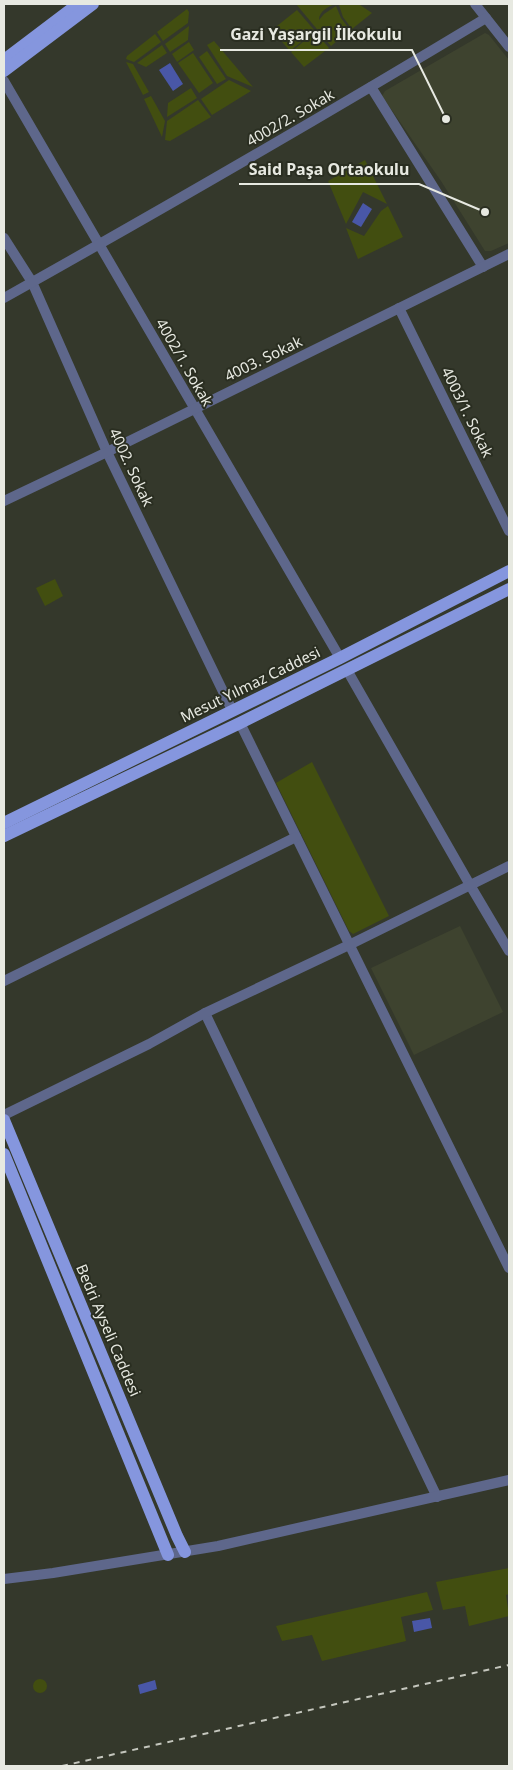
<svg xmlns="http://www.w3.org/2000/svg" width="513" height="1770" font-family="'Noto Sans',sans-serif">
<rect width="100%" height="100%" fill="#34382b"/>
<g fill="#3e432f">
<polygon points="485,33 489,35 509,60 509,243 491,251 485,251 441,181 382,96 385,91"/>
<polygon points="460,926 503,1012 414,1055 371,968"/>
</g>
<g fill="#424e10">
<path d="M296,4H335C328,7 319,11 319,20L324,14L336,6L341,18L350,30L331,46Z"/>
<polygon points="351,4 360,5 372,13 352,29 343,17 339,5"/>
<polygon points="187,9 189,12 188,23 163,41 157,32"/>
<polygon points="297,10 315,31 290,51 272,30"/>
<polygon points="189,26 188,40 170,52 165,44"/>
<polygon points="315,32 329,48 304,67 291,52"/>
<polygon points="155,34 161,42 134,62 126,59 127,56"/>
<polygon points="214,41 253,87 227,76 207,45"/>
<polygon points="189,42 194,50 177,62 172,54"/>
<polygon points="162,45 167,53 146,67 137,63"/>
<polygon points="207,51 226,79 217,84 199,57"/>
<polygon points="193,53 213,83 199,93 178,63"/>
<polygon points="126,62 133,64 149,92 143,95"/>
<polygon points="229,80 251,91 212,115 201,99"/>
<polygon points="191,88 197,98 167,117 168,103"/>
<polygon points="151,96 165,121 162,137 144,99"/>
<polygon points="198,100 211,117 170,141 165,140 167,121"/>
<polygon points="365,160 387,204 363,192 346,224 328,181"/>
<polygon points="388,206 403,237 358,259 346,228 364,236 381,211"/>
<polygon points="55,579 63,596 45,606 36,588"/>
<polygon points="312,762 389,916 353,934 349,931 276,783"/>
<polygon points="509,1568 509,1594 506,1595 509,1616 469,1626 465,1606 443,1610 436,1582"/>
<polygon points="427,1592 433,1610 401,1617 406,1641 322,1661 312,1635 282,1641 276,1626"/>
<circle cx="40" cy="1686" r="7"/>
</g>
<g fill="#4957a7">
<polygon points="170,63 183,84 173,91 159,70"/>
<polygon points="363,203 372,209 361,227 352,222"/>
<polygon points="430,1618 432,1628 414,1632 412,1621"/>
<polygon points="155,1680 157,1689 140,1694 138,1685"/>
</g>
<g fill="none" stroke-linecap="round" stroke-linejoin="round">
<g stroke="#5e678b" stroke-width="10">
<polyline points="475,4 509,47"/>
<polyline points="4,81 340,658"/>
<polyline points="371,87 483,267"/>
<polyline points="4,238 32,282 107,452 232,710"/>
<path d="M4,298C166,207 327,114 486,18"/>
<polyline points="399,308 509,531"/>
<polyline points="4,501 107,452 509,254"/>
<polyline points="347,670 470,885 509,951"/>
<polyline points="240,723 509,1268"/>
<polyline points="4,981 296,837"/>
<polyline points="205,1013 437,1497"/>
<polyline points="4,1115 149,1044 205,1013 349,945 509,866"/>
<polyline points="4,1579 53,1573 218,1546 509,1480"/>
</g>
<g stroke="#8596de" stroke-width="12">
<polyline points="4,60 78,4"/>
<polyline points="4,71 93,4"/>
<polyline points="4,823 340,658 509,571"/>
<polyline points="4,836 240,723 509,589"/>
<polyline points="4,1120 177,1536 185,1552"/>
<polyline points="4,1154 168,1555"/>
</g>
<polyline stroke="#c4c6bd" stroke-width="2" stroke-dasharray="6 6" stroke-linecap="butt" points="62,1766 509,1665"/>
</g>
<g text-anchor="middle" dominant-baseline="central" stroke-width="4" stroke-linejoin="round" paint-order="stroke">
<g font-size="15" fill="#e7e9e1" stroke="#2a2e21">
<text transform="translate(290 117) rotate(-30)">4002/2. Sokak</text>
<text transform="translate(263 358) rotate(-26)">4003. Sokak</text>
<text transform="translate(185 362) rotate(60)">4002/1. Sokak</text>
<text transform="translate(468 412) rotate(64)">4003/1. Sokak</text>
<text transform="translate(132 467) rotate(65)">4002. Sokak</text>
<text transform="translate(250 684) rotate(-26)">Mesut Yılmaz Caddesi</text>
<text transform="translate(109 1330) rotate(67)">Bedri Ayseli Caddesi</text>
</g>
</g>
<path fill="none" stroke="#e7e9e1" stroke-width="2" d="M446 119L412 50H220M485 212L419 184H239"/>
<g fill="#e7e9e1" stroke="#2a2e21" stroke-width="2">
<circle cx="446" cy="119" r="5"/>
<circle cx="485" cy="212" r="5"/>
</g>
<g font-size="16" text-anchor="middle" font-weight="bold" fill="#e7e9e1" stroke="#2a2e21" stroke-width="4" stroke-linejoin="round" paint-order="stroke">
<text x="316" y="40">Gazi Yaşargil İlkokulu</text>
<text x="329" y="175">Said Paşa Ortaokulu</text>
</g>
<rect width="513" height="1770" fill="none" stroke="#e7e9e1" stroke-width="10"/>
</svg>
